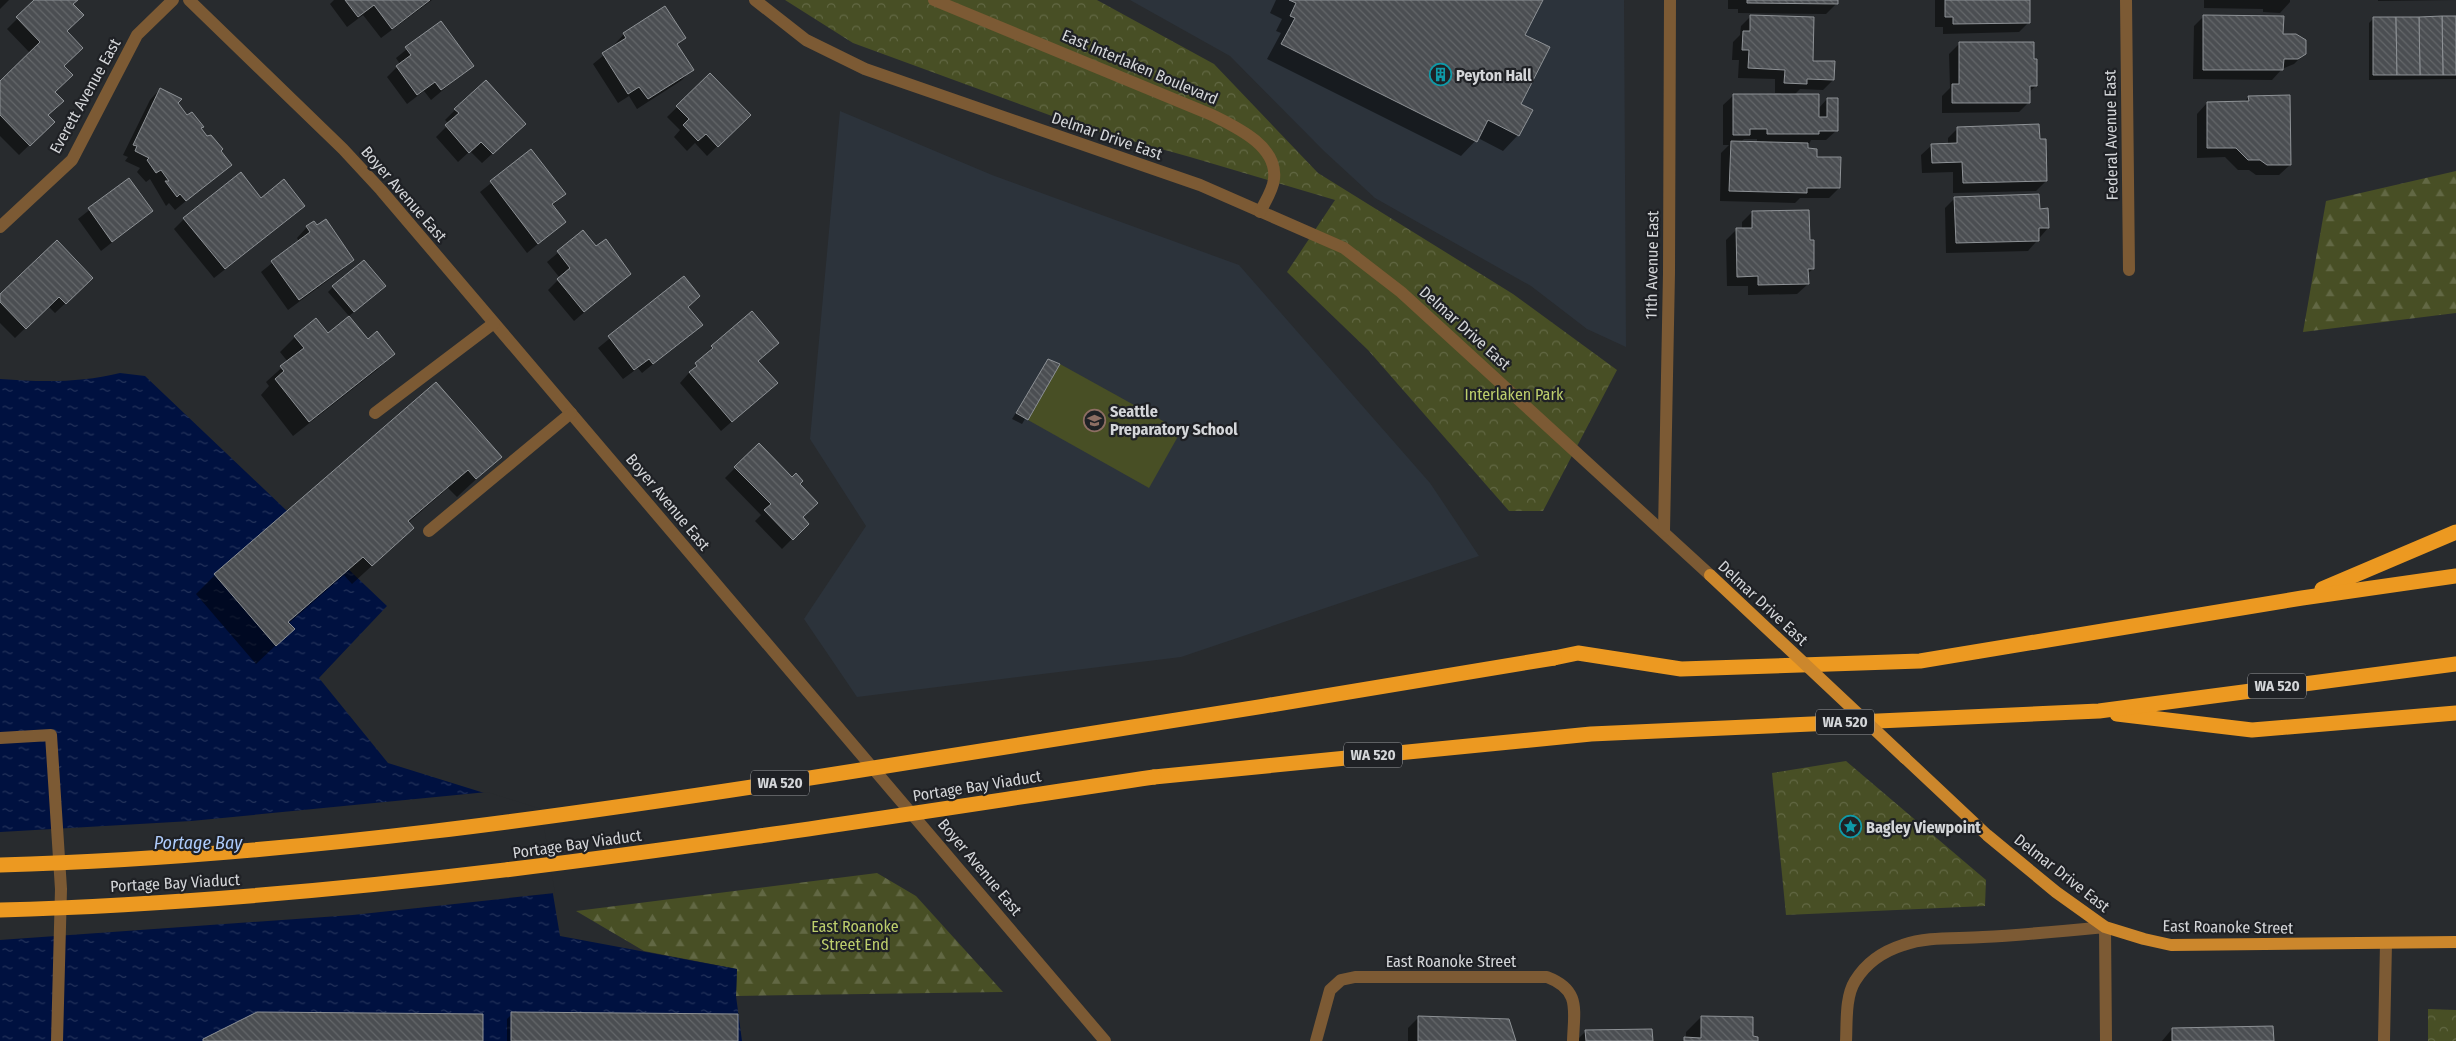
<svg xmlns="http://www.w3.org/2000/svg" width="2456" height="1041" font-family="'Fira Sans Condensed',sans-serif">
<defs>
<pattern id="forest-firs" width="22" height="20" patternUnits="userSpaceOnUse" patternTransform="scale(1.25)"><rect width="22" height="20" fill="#484f25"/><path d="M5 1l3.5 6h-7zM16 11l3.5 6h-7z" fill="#626844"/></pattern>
<pattern id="park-crowns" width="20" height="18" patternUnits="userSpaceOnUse" patternTransform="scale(1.25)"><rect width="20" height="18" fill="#484f25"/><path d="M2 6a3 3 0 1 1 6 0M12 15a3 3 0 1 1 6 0" fill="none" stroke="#626844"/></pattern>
<pattern id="water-ripples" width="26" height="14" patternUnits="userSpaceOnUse" patternTransform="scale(1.25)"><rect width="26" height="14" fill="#001140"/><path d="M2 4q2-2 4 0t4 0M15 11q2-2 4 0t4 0" fill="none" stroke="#24335b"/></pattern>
<pattern id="building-back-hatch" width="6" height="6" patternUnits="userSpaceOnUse" patternTransform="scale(1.25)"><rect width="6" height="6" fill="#4b4e52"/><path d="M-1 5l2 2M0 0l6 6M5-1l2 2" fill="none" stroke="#64676a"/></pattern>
</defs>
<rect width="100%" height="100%" fill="#282b2e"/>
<g fill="#2c333b">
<polygon points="1130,0 1624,0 1626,347 1587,329 1531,286 1375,198 1324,151 1230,56"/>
<polygon points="840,111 992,175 1239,265 1430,483 1479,556 1181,657 857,697 804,619 866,526 810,439"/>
</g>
<polygon fill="#484f25" points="1060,364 1181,431 1149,488 1028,420"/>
<g fill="url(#forest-firs)">
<polygon points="2456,171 2456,313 2303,332 2326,201"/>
<polygon points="877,873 916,896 1003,992 736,996 737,969 644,951 576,911"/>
</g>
<g fill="url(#park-crowns)">
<polygon points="785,0 1097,0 1214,64 1318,173 1513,294 1617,370 1543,511 1509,511 1368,350 1287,272 1335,200 1190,157 1079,126 853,43"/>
<polygon points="1846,761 1986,880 1985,906 1786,915 1772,773"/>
<polygon points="2428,1009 2456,1010 2456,1041 2428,1041"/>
</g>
<path fill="url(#water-ripples)" d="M120,373L145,376L387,606L319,678L388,763L539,810L560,936L737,969L736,996L742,1041H0V379C41,382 80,383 120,373Z"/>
<polygon fill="#282b2e" points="487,792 541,809 555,893 353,915 0,940 0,832 191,821"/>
<g fill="#0007" fill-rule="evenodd">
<polygon points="0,0 9,0 0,9"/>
<polygon points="36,0 76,0 72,4 47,116 53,122 19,155 0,136 0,83 30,53 7,29"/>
<polygon points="334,0 432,0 381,38 363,15 347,27 330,4"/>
<polygon points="1276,0 1541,0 1524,35 1518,135 1503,151 1478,138 1461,156 1267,59 1281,33 1276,31 1282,19 1270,13"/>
<polygon points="1728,0 1836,0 1836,4 1826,14 1738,13 1738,9 1728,9"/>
<polygon points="1935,0 2029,0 2029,22 2019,32 1943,34 1943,27 1935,27"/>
<polygon points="2204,0 2290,0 2290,2 2280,13 2263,12 2263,9 2204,8"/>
<polygon points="2378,0 2456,0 2378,1"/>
<path d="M1751,16L1833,80L1823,90L1800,89L1794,95L1818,109L1827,99L1837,130L1826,140H1811L1807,149L1839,188L1829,198H1800L1795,203L1720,201L1721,153L1729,145H1723V105L1734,95H1781V93H1775V79L1738,78L1739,60H1732L1733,42L1740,35L1741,26ZM1744,139H1757V143H1740Z"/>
<polygon points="2204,16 2282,35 2304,54 2294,64 2282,69 2272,80 2193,79 2194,26"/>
<polygon points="2456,17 2456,79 2369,80 2369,23 2374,18"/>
<polygon points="440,22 472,66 431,100 424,91 407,104 387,77 400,64 396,58"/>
<polygon points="624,34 684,38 677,46 692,69 682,80 637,109 629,96 618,103 593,64 615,46 614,45"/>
<polygon points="1960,43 2033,61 2036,86 2029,92 2029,102 2019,112 1942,113 1942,96 1950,88 1949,54"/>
<polygon points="710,75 749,115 707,156 695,143 687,151 674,137 680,130 667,117"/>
<polygon points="160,89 177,102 230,165 175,210 169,203 166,206 150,179 146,182 137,172 140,168 125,161 128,157 123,155 150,100"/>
<polygon points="2249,97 2290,165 2279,175 2256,175 2249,170 2238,170 2225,157 2197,158 2197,114 2207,103 2243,103"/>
<polygon points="455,110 514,134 482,163 470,151 458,162 436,137 449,124 445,120"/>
<polygon points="1958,128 2039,141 2046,181 2036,191 1953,193 1953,172 1922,173 1921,155 1932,145 1948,145 1948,138"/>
<polygon points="531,151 564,194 552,206 564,222 527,253 480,192"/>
<polygon points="129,179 152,211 101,251 78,219"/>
<polygon points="1955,198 2039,210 2048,228 2028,251 1946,253 1945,208"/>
<polygon points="261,200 293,216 214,278 174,229 184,219"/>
<polygon points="1752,212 1808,242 1813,269 1807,274 1808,284 1797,294 1748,295 1748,286 1727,286 1726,240 1736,230 1742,230 1742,222"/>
<polygon points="307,227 353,259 342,270 288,310 261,272 299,241 297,238"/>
<polygon points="583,232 596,248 629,274 574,321 548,290 560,278 547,262"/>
<polygon points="92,278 55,313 48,306 15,338 0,323 0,296"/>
<polygon points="684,278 687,308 701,325 642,373 638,368 623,379 598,348"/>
<polygon points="333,287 380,290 349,316 328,292"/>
<polygon points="328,335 367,341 393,354 378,369 293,436 261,395 269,386 266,382 288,362 280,352 295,337"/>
<polygon points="777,343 758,361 776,383 721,431 680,383 712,347"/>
<polygon points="1049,360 1058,364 1022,424 1012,419"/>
<polygon points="436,383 500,457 457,497 448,488 408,523 413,528 352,584 344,575 288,624 293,629 256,664 196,594 215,575"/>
<polygon points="759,444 798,484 801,518 807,524 782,549 755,521 761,515 725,478"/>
<polygon points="512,1014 736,1041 507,1041 507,1019"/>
<polygon points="1701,1017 1751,1037 1757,1041 1682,1041 1686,1039 1686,1032"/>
<polygon points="1418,1018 1514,1041 1408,1041 1408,1028"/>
<polygon points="2172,1029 2272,1041 2162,1041"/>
<polygon points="1586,1031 1651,1041 1576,1041"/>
</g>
<g fill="url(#building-back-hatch)" stroke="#8e9296">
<polygon points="34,0 78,0 73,4 84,15 67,31 83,48 64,66 73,75 55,92 64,101 48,115 55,122 30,146 0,115 0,81 40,42 16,17"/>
<polygon points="345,0 430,0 392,29 374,5 358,17"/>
<polygon points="1289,0 1543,0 1525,35 1550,47 1521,104 1533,110 1519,136 1488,120 1477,142 1281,44 1295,18 1290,16 1296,3"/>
<polygon points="1747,0 1838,0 1838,4 1747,3"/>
<polygon points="1945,0 2030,0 2030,23 1953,24 1953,17 1945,17"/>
<polygon points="665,6 686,38 677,44 694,70 648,99 639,87 628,94 602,53 626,38 623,33"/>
<polygon points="1750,15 1814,17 1813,61 1835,61 1834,80 1807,79 1807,84 1784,83 1785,70 1748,68 1749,50 1742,50 1743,31 1750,31"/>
<polygon points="2203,15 2284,16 2283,34 2296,34 2306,40 2306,54 2298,59 2284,59 2283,70 2203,70"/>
<polygon points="2442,16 2456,16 2456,75 2443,75"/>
<polygon points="2442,16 2443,75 2420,75 2419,17"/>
<polygon points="2373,17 2396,17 2397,75 2373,75"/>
<polygon points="2396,17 2419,17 2420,75 2397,75"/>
<polygon points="441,21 474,66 441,90 435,82 417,95 396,66 411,55 405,47"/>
<polygon points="1959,42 2034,42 2034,59 2037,59 2037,86 2030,86 2030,103 1952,103 1952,84 1959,84"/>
<polygon points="710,73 751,115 718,147 706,134 698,141 683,125 689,119 676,106"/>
<polygon points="486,80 526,124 493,154 481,142 469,153 445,125 459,113 454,109"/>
<polygon points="160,88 182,99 178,103 187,115 192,112 204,127 201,128 207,136 211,135 223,149 221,151 232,165 186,201 180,194 177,197 165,181 169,181 161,170 156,173 147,160 149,158 135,151 137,146 133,145"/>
<polygon points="1733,94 1819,94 1819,117 1827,117 1827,98 1838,98 1838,131 1819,131 1819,134 1767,134 1767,129 1750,129 1750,135 1733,135"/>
<polygon points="2290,95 2291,165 2267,165 2260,160 2248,160 2236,148 2207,148 2207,102 2249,101 2248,96"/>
<polygon points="2039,124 2040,139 2046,139 2047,181 1963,183 1962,162 1932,163 1931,144 1957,143 1957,127"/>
<polygon points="1731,141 1808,143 1808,148 1817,149 1817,157 1841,157 1840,188 1807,188 1807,193 1729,191"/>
<polygon points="531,149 566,194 552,204 566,222 538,244 490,181"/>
<polygon points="241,172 261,198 284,179 305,206 225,269 183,218"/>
<polygon points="129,178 153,211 112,242 88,208"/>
<polygon points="2039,194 2040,209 2048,208 2049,228 2039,228 2039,241 1956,243 1954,197"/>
<polygon points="1809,210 1810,240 1814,240 1814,269 1808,269 1809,284 1758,285 1758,276 1737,277 1736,228 1752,228 1752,211"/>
<polygon points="326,219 354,260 299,300 271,261 310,232 306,226 314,221 317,225"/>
<polygon points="583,230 596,246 606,239 631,274 584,312 557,279 570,268 557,251"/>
<polygon points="57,240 93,278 66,304 59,297 26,329 0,302 0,294"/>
<polygon points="364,260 386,286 354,312 332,286"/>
<polygon points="684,276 700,296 688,307 703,325 653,364 649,359 634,370 608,336"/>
<polygon points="752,311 779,343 758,361 778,383 732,422 689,372 697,366 695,363 713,348 711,346"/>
<polygon points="349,316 368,339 377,331 395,354 309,422 275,379 284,371 280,366 304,348 294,336 316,318 328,333"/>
<polygon points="1048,359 1060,364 1028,420 1016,413"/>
<polygon points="436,382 502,457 476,479 468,470 408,521 414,528 372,566 363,557 288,622 295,629 276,646 214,574"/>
<polygon points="759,443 792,477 796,473 803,481 800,484 818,503 803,517 809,524 793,540 764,510 771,504 734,467"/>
<polygon points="257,1012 483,1014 483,1041 203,1041 203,1039"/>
<polygon points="511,1012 738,1014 738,1041 511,1041"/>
<polygon points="1418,1016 1509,1019 1516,1041 1418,1041"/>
<polygon points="1701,1016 1753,1017 1753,1036 1758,1037 1758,1041 1684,1041 1684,1037 1701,1038"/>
<polygon points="2273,1026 2274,1041 2172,1041 2172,1028"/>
<polygon points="1652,1029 1653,1041 1586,1041 1585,1030"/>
</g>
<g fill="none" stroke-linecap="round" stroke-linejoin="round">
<g stroke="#7c5a34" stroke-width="12">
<polyline points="189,0 343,149 381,190 1105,1041"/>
<polyline points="755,0 806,40 865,69 1200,185 1344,248 1401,292 1710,575"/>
<path d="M934,0L1212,115C1236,127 1278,146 1274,179C1273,190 1265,202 1260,212"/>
<polyline points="2126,0 2129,270"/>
<polyline points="0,227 72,160 137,35 173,0"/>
<polyline points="375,413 494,323"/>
<polyline points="429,531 571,413"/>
<polyline points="1664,531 1669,273 1670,0"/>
<polyline points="0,738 51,735 61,889 57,1041"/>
<path d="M1316,1041L1330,990L1341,980L1355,977H1547C1581,990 1574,1010 1573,1041"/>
<path d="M1846,1041C1847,1023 1845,997 1855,981C1866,963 1884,951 1903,945C1928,936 1956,939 1983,937C2023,935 2064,931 2105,927L2106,1041"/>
<polyline points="2384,1041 2386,943"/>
</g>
<polyline stroke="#cc872c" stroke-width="12" points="1905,758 1987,835 2056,892 2105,927 2144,939 2171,945 2456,942"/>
<g stroke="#ec9921" stroke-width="15">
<polyline points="2322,589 2456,532"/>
<polyline points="1554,658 1578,653 1681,669 1920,661 2302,598 2456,576"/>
<polyline points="2117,714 2252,730 2456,713"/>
<polyline points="1154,777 1591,734 2099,711 2456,664"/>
</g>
<polyline stroke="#cc872c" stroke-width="12" points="1710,575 1905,758"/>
<g stroke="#ec9921" stroke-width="15">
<path d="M0,865C289,857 576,815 861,770C1093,734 1323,697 1554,658"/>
<path d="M0,910C388,899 771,834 1154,777"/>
</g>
</g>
<defs>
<symbol id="building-ring" viewBox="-11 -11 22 22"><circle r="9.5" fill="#1f2125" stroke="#0f9aa8" stroke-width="1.5"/><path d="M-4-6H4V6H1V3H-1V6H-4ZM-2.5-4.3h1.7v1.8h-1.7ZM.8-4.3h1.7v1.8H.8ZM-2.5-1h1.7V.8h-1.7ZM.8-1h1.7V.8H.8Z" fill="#0f9aa8"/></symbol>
<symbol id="school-ring" viewBox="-11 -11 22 22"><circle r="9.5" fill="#1f2125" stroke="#8d6e63" stroke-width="1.5"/><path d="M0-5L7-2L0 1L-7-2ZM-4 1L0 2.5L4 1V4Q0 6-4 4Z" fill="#8d6e63"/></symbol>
<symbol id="sight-ring" viewBox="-11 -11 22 22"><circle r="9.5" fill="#1f2125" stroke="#0f9aa8" stroke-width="1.5"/><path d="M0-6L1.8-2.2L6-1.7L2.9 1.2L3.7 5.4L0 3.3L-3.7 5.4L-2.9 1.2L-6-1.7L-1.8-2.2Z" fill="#0f9aa8"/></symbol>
</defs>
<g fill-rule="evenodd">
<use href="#building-ring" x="1428" y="62" width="25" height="25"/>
<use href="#school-ring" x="1082" y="408" width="25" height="25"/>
<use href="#sight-ring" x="1838" y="814" width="25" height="25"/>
</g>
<g text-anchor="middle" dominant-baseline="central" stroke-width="4.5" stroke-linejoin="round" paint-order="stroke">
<g fill="#1f2125" stroke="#9ea0a3" stroke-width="1">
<rect x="2248" y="673.5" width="58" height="25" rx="4"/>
<rect x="1816" y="709.5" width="58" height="25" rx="4"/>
<rect x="1344" y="742.5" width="58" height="25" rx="4"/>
<rect x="751" y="770.5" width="58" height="25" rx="4"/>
</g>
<g font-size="15" font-weight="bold" fill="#d4d6d9">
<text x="2277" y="686">WA 520</text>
<text x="1845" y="722">WA 520</text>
<text x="1373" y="755">WA 520</text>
<text x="780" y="783">WA 520</text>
</g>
<g font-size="16" fill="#d4d6d9" stroke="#1f2125">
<text transform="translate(1140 67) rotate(23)">East Interlaken Boulevard</text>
<text transform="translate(85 96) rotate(-61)">Everett Avenue East</text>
<text transform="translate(2111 135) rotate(-91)">Federal Avenue East</text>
<text transform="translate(1107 136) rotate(19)">Delmar Drive East</text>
<text transform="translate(404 194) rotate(49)">Boyer Avenue East</text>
<text transform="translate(1652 265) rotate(-89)">11th Avenue East</text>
<text transform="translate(1465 328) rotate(42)">Delmar Drive East</text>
<text transform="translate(668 502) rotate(50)">Boyer Avenue East</text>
<text transform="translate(1763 603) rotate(43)">Delmar Drive East</text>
<text transform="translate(977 786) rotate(-9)">Portage Bay Viaduct</text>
<text transform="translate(577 844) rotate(-8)">Portage Bay Viaduct</text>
<text transform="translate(980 867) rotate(50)">Boyer Avenue East</text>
<text transform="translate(2062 873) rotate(38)">Delmar Drive East</text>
<text transform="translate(175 883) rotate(-3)">Portage Bay Viaduct</text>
<text transform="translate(2228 927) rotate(1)">East Roanoke Street</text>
<text x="1451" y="961">East Roanoke Street</text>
</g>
<g font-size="16" font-weight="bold" fill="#d4d6d9" stroke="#1f2125" text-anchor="start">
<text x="1456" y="75">Peyton Hall</text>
<text x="1110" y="411">Seattle<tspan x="1110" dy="18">Preparatory School</tspan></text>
<text x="1866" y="827">Bagley Viewpoint</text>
</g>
<g font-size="16" fill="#bdce6c" stroke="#1f2125">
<text x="1514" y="394">Interlaken Park</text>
<text x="855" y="926">East Roanoke<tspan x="855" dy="18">Street End</tspan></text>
</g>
<g font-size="18" font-style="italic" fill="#aeccfc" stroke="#1f2125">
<text x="198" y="843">Portage Bay</text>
</g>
</g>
</svg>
